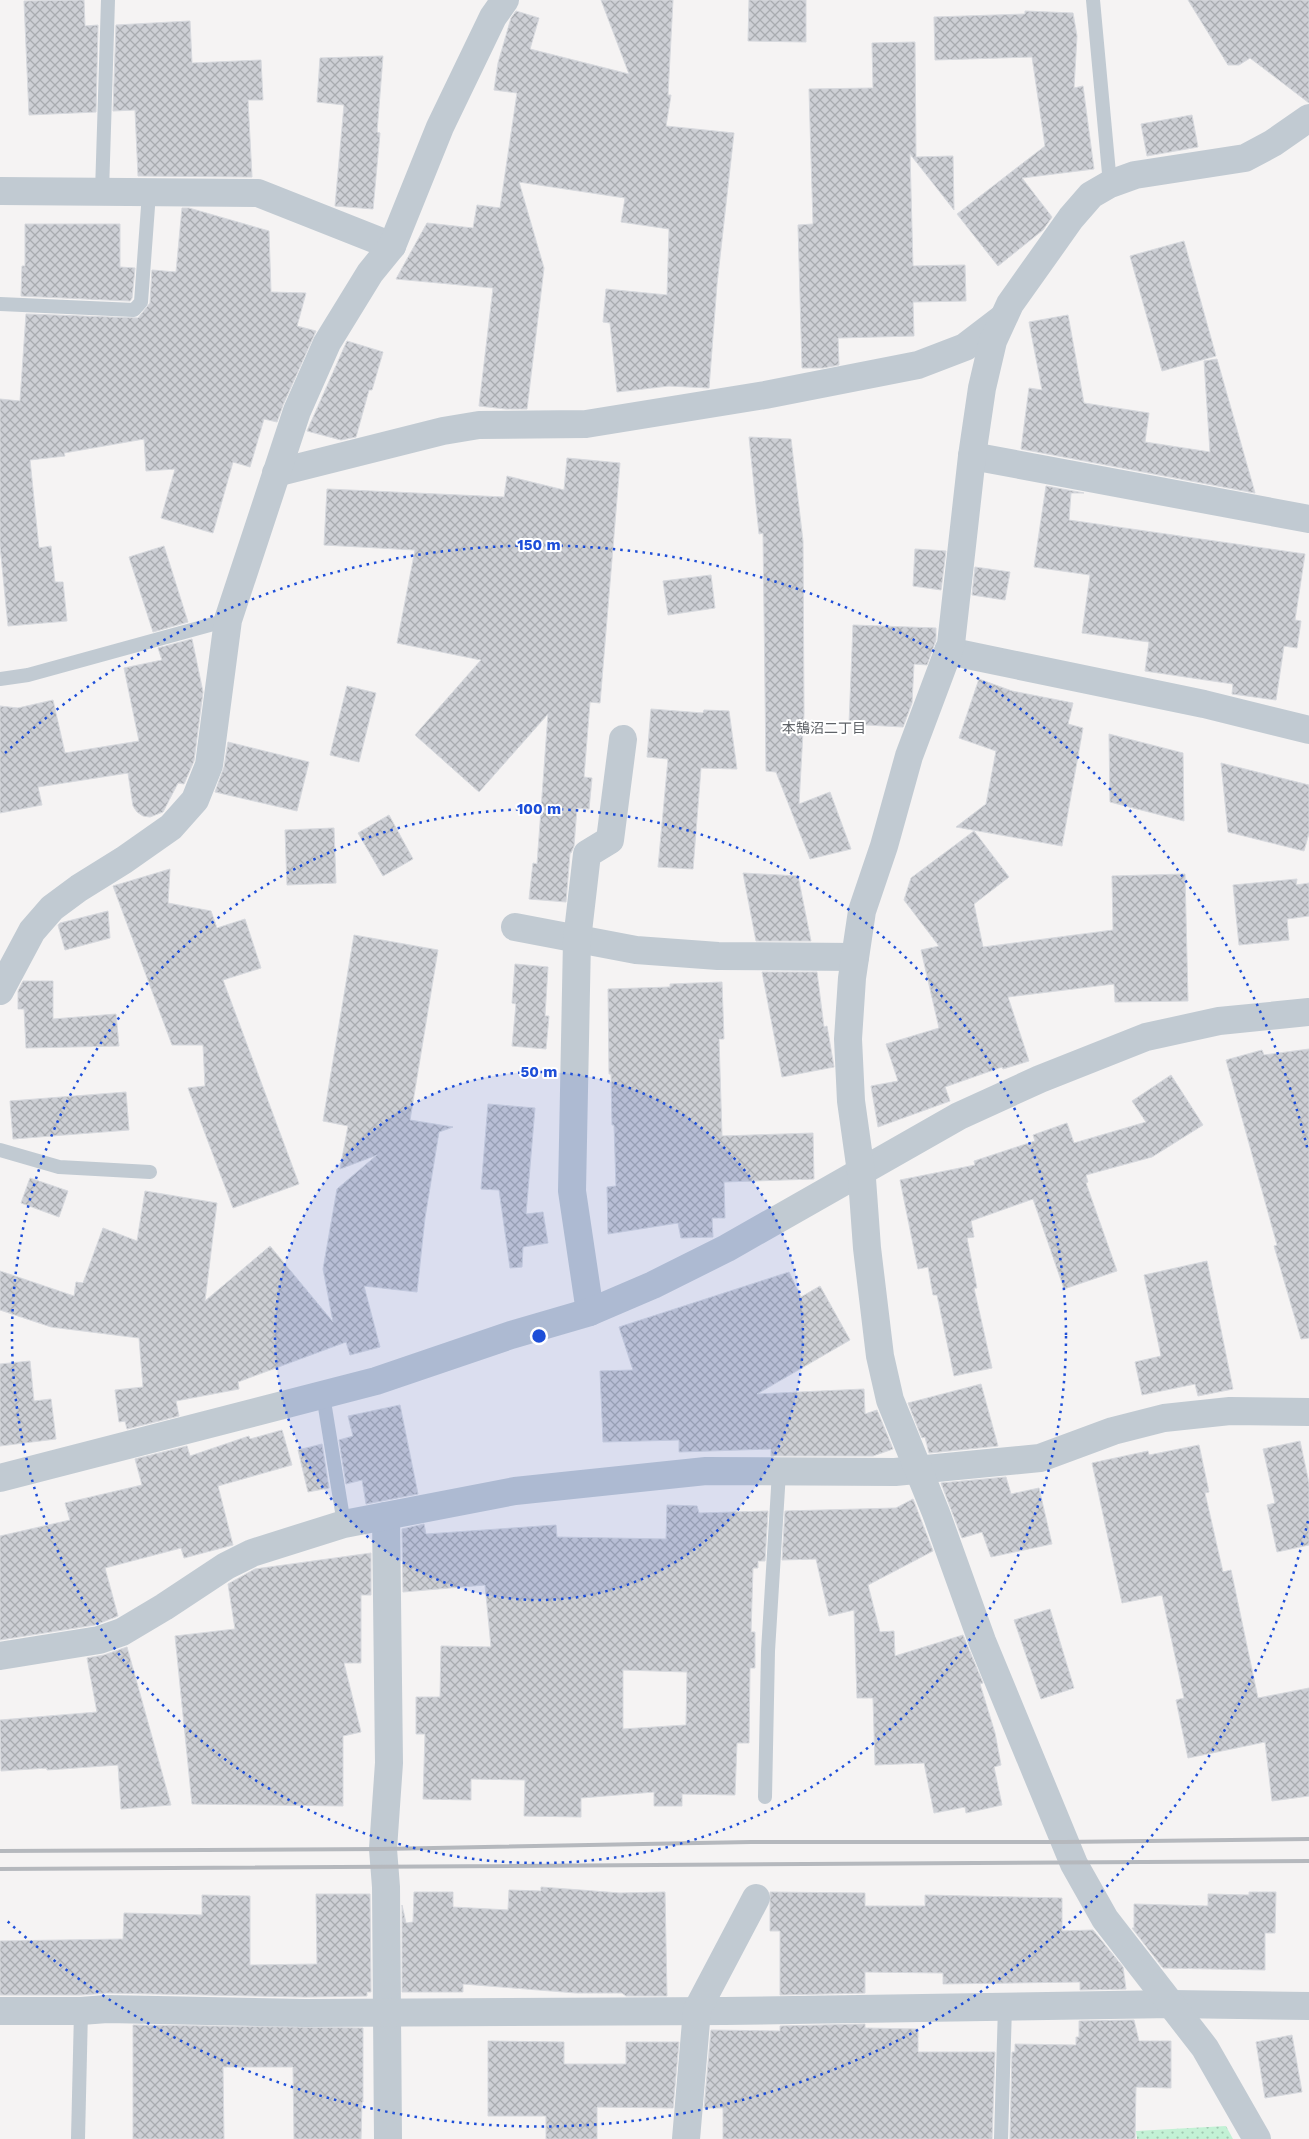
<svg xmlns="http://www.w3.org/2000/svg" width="1309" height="2139" font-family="'Work Sans','Noto Sans JP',sans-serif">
<defs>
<pattern id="park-dots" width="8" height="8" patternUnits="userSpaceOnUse" patternTransform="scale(1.25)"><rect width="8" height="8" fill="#c3f1d5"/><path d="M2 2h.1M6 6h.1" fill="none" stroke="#a0c6b0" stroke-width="1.8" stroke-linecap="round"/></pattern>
<pattern id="building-cross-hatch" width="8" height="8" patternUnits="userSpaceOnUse" patternTransform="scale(1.25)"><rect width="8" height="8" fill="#cdcfd5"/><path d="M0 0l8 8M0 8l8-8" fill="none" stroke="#a8abb0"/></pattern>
</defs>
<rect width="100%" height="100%" fill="#f5f3f3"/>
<polygon fill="url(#park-dots)" points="1226,2126 1233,2139 1137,2139 1136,2131"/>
<g fill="url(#building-cross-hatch)" stroke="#d7d9de" fill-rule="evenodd">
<polygon points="84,0 85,26 98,25 96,112 29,115 24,1"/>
<polygon points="601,0 673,0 668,95 671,95 666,126 734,133 717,284 709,388 669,386 617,392 610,323 603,322 606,289 667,295 669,229 621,222 625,198 519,182 544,268 527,409 506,409 479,406 493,288 396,279 427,223 473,228 477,205 500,208 517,93 494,90 498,63 511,18 516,11 539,18 530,49 629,74"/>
<polygon points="749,0 806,0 806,42 748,41"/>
<polygon points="1188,0 1309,0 1309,103 1250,58 1239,65 1228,65"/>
<polygon points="1025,11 1073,13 1077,36 1074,88 1083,86 1094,169 1022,178 1052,217 1043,230 998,266 957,214 1045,146 1032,57 935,60 934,17 1025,14"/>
<polygon points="190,21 192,63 261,60 263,100 248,100 252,177 138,176 135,110 113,111 116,25"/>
<polygon points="915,42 916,157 953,156 954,210 910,154 913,266 965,265 966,301 913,302 914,336 838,338 839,365 823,368 802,368 798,225 813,224 809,89 873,88 872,43"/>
<polygon points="383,56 377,132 380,133 373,209 335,206 344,105 317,102 320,58"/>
<polygon points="1192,115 1198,147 1147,156 1141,124"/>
<polygon points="182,208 189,208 269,231 271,292 306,293 297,326 316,331 283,405 277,422 264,419 250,467 233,462 213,533 161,518 175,469 146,471 144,439 64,453 65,456 30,460 39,548 51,546 55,582 63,582 67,621 8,626 0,546 0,399 20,401 26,314 138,318 150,303 152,270 176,272"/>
<polygon points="25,224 120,224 120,267 135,268 132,298 130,301 21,296 22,266 25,266"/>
<polygon points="1184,241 1216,356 1162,371 1130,256"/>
<polygon points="1068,315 1084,403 1149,413 1145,442 1210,452 1204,361 1217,359 1255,493 1021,449 1029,388 1042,390 1029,322"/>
<polygon points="347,341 383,352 372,390 369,390 356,437 341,440 307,431"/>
<polygon points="749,437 791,439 803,541 804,714 799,804 830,792 851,849 810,859 776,772 766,771 763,533 759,534"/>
<polygon points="567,458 620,463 600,703 590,702 584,777 592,778 589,809 577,808 574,846 571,853 570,853 566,902 529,899 533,863 537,864 548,714 479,792 415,735 481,660 397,643 415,550 324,545 327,489 504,497 507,476 564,490"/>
<polygon points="1046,486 1084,493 1071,493 1069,520 1305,554 1295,620 1301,621 1297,648 1284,646 1276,700 1232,694 1233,684 1145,671 1149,642 1082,633 1090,575 1034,567"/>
<polygon points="164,546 188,622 153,632 129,557"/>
<polygon points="915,549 946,551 941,590 913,586"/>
<polygon points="975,567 1010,572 1005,600 972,595"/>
<polygon points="711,575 715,608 668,615 663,581"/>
<polygon points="853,625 936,628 936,640 927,665 914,664 912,703 903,727 849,724"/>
<polygon points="192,639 203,692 194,761 184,784 178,783 163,812 150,817 143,816 137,812 133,806 128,773 38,787 42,805 0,813 0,706 18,708 53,700 65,753 139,741 124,668 162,660 158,648"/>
<polygon points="979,679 1012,691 1073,703 1068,724 1083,728 1062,846 956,827 986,804 996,751 959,738"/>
<polygon points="347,686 376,693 359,762 330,755"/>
<polygon points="651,709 703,713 704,710 729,711 737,769 701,768 693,869 658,867 668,759 647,757"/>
<polygon points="1109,734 1183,753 1184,821 1110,802"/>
<polygon points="228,742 309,762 297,811 215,792 224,767"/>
<polygon points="1221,763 1309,785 1309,833 1304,851 1228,832"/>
<polygon points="389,815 413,859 383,876 358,833"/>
<polygon points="334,828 336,883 287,885 285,830"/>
<polygon points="974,831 1009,877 974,904 983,947 1113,930 1112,876 1185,874 1188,1001 1115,1002 1114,984 1008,997 1029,1061 1003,1069 1002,1067 945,1087 950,1101 878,1127 871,1086 898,1081 886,1044 939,1028 921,950 939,946 904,900 911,878"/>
<polygon points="170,869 168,903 211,911 217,928 245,919 261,968 223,980 299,1184 233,1208 188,1088 205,1086 203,1045 172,1045 113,886"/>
<polygon points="743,873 798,876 811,941 756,941"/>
<polygon points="1297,879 1296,885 1309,883 1309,916 1287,919 1289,940 1239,945 1233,885"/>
<polygon points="108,911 110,938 65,950 58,925 60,923"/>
<polygon points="354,935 438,950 410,1120 453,1127 439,1132 425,1218 417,1292 364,1286 380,1347 350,1355 346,1342 238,1382 239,1389 176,1401 179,1416 127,1429 125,1421 119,1422 115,1390 143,1387 139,1338 51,1327 0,1310 0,1271 74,1296 76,1282 83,1283 103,1228 137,1241 145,1191 217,1203 205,1301 270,1246 333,1322 323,1269 337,1189 377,1155 340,1169 348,1126 323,1121"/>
<polygon points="515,964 548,967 545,1016 549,1016 546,1049 512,1046 516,1004 512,1003"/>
<polygon points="762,972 817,972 824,1027 827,1026 834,1067 782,1077"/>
<polygon points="23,981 53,981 53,1019 116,1014 119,1046 26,1048 24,1009 18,1009 18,991"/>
<polygon points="722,982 724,1039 719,1039 722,1136 813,1133 814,1179 724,1182 725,1218 712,1218 713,1237 681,1238 678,1223 608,1234 607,1187 616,1186 614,1125 612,1125 611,1074 609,1074 608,989 670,987 670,984"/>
<polygon points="1309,1049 1309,1338 1301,1339 1274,1246 1277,1245 1226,1060 1262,1050 1264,1055"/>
<polygon points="1171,1075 1203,1125 1152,1157 1086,1175 1088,1182 1086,1183 1117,1271 1064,1289 1033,1199 971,1221 974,1237 967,1238 977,1288 974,1288 992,1368 954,1376 937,1295 933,1295 928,1267 918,1269 900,1180 975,1165 974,1161 1035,1141 1033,1135 1067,1123 1074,1143 1146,1122 1132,1101"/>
<polygon points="126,1092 129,1130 13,1139 10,1101"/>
<polygon points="488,1104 535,1108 526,1214 543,1212 548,1243 523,1247 522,1267 510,1268 499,1190 481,1189"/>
<polygon points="30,1178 68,1191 59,1217 21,1203"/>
<polygon points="1207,1261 1233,1389 1198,1396 1195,1384 1142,1395 1135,1362 1161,1356 1144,1275"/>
<polygon points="789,1272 801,1297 820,1286 850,1340 757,1394 864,1389 865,1414 877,1410 893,1449 873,1456 771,1456 771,1449 679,1452 679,1440 603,1442 600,1371 633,1370 619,1327"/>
<polygon points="30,1361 34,1401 51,1399 56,1439 0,1446 0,1364"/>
<polygon points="981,1384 998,1446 929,1453 925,1437 922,1438 908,1403"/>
<polygon points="400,1405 418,1494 366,1504 362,1480 346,1484 339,1440 353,1436 348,1416"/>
<polygon points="282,1430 292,1465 218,1486 233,1545 184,1558 181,1548 105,1568 118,1616 95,1625 0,1640 0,1536 70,1520 65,1503 142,1485 135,1459 187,1446 190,1456 249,1436 250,1439"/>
<polygon points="1300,1441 1309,1483 1309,1545 1277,1552 1267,1505 1275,1503 1263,1449"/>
<polygon points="322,1444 329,1488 308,1492 298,1450"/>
<polygon points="1199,1445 1209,1492 1205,1493 1223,1572 1231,1570 1258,1698 1309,1688 1309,1796 1272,1801 1265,1742 1188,1758 1176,1700 1184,1698 1162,1595 1122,1603 1092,1463 1148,1451 1149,1455"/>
<polygon points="1006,1477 1011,1494 1039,1488 1052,1544 991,1557 982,1532 962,1538 941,1483"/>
<polygon points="913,1499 933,1551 868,1585 880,1632 894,1631 895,1656 963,1635 983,1683 980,1684 995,1733 1001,1765 994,1767 1002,1805 966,1813 965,1807 934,1813 924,1763 875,1765 873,1698 857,1698 854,1610 829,1616 816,1559 782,1560 785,1511 896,1508"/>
<path d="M667,1505L697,1506L699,1513L768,1511L765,1561H758V1568H753L751,1632H755V1668H750L749,1743H737L735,1795L682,1794V1806H654V1792L581,1798V1817L524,1816L525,1780L471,1779V1800L423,1799L425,1734H416V1697H440L441,1646L491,1647L485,1585L403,1592L402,1529L424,1524L426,1534L556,1525L557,1537L666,1539ZM623,1670L687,1672L686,1725L623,1729Z"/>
<polygon points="371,1553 371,1595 361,1595 361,1663 344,1663 361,1732 343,1736 343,1806 192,1804 175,1636 235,1629 228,1584 255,1569"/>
<polygon points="1050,1609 1074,1688 1041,1699 1014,1620"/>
<polygon points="127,1647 171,1805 121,1809 118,1765 47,1770 47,1768 1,1771 0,1720 97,1712 87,1658 104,1655"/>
<polygon points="541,1887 620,1893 665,1892 667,1996 626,1996 622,1993 576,1993 463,1984 463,1992 402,1992 402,1905 406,1923 413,1922 414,1892 453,1892 453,1907 508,1910 509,1890 541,1891"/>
<polygon points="770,1892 865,1893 865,1906 925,1906 925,1895 1062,1898 1062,1931 1093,1930 1123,1967 1126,1989 1080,1990 1080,1982 943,1984 943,1973 865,1972 865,1993 780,1995 780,1931 770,1931"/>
<polygon points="1249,1892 1276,1892 1275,1933 1265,1933 1265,1970 1163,1968 1132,1928 1134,1928 1134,1904 1208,1906 1208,1894 1249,1895"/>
<polygon points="316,1894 370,1894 371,1992 367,1992 367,1996 305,1997 107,1993 80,1995 0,1995 0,1941 123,1939 124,1913 202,1915 202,1895 250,1896 250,1965 317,1964"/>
<polygon points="1134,2020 1139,2041 1171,2041 1171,2088 1136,2087 1135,2139 1010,2139 1012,2052 1015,2052 1015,2044 1076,2045 1076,2037 1079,2037 1079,2021"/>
<polygon points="865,2024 865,2028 918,2029 918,2052 995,2052 992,2139 723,2139 723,2108 704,2108 711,2030 780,2031 780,2026"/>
<polygon points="133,2025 363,2028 363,2102 362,2102 361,2139 294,2139 293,2067 223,2067 224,2139 133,2139"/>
<polygon points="1292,2035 1302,2092 1265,2098 1256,2042"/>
<polygon points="488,2041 564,2042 564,2064 626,2064 626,2042 679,2042 673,2108 597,2107 597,2139 546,2139 546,2116 488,2116"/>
</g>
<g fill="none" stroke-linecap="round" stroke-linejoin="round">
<g stroke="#c1cad2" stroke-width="14">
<polyline points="1093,0 1110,184"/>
<polyline points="102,192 108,0"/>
<polyline points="0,304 134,310 141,302 149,193"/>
<polyline points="0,679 28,675 228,620"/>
<polyline points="0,1150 59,1167 150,1172"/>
<polyline points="323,1395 344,1524"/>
<polyline points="765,1797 768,1651 779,1472"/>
<polyline points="78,2139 81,2011"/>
<polyline points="1001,2139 1005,2007"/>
</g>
<g stroke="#c1cad2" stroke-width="28">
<polyline points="0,191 258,193 392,246"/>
<polyline points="972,456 1309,519"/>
<polyline points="276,473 443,431 479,425 586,424 765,395 918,365 965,347 1003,318"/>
<polyline points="948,651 1204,704 1309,730"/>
<polyline points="515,927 636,950 718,956 855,957"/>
<polyline points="0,991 32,931 52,908 79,888 124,860 171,827 195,800 209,765 228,620 297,411 327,343 370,273 392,246 440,127 493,17 505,0"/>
<polyline points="590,1312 572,1191 577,940 587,854 610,840 623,739"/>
<polyline points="0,1478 376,1381 511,1335 590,1312 653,1285 727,1248 959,1116 1040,1079 1146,1037 1219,1021 1309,1012"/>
<polyline points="386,1516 389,1763 383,1849 386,1887 388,2139"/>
<polyline points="0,1656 99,1640 122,1632 164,1607 226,1566 252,1553 344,1524 515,1491 706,1471 895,1472 1040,1458 1113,1431 1164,1418 1230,1411 1309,1412"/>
<polyline points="0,2011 81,2011 107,2009 305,2013 725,2011 1172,2004 1309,2006"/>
<polyline points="686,2139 697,2010 756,1898"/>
<polyline points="1257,2139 1205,2048 1105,1919 1074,1864 982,1641 936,1513 890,1400 880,1356 867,1248 862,1179 851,1101 848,1039 852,978 862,911 884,846 909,756 951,644 972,456 982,388 993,341 1010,304 1071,218 1091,195 1110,184 1135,175 1245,158 1273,143 1309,118"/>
</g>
<g stroke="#b5b8bd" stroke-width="4">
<polyline points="0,1851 383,1849 751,1842 1064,1842 1309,1839"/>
<polyline points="0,1869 1309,1861"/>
</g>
</g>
<circle cx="539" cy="1336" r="264" fill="#1d4ed8" fill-opacity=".12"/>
<g fill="none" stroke="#1d4ed8" stroke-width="2.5" stroke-dasharray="2.5 5">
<circle cx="539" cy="1336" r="264"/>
<circle cx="539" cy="1336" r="527"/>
<path d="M1308 1521A791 791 0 0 1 5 1919M5 753A791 791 0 0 1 1308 1151"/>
</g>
<g text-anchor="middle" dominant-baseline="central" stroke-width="4" stroke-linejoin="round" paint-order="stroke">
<g font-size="14" fill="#5f6368" stroke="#fff">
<text x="824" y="728">本鵠沼二丁目</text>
</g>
</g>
<circle cx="539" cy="1336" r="8" fill="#1d4ed8" stroke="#fff" stroke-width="2.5"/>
<g font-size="15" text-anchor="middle" font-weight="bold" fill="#1d4ed8" stroke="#fff" stroke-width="4" stroke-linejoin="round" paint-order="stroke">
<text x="539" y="550">150 m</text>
<text x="539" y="814">100 m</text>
<text x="539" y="1077">50 m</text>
</g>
</svg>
